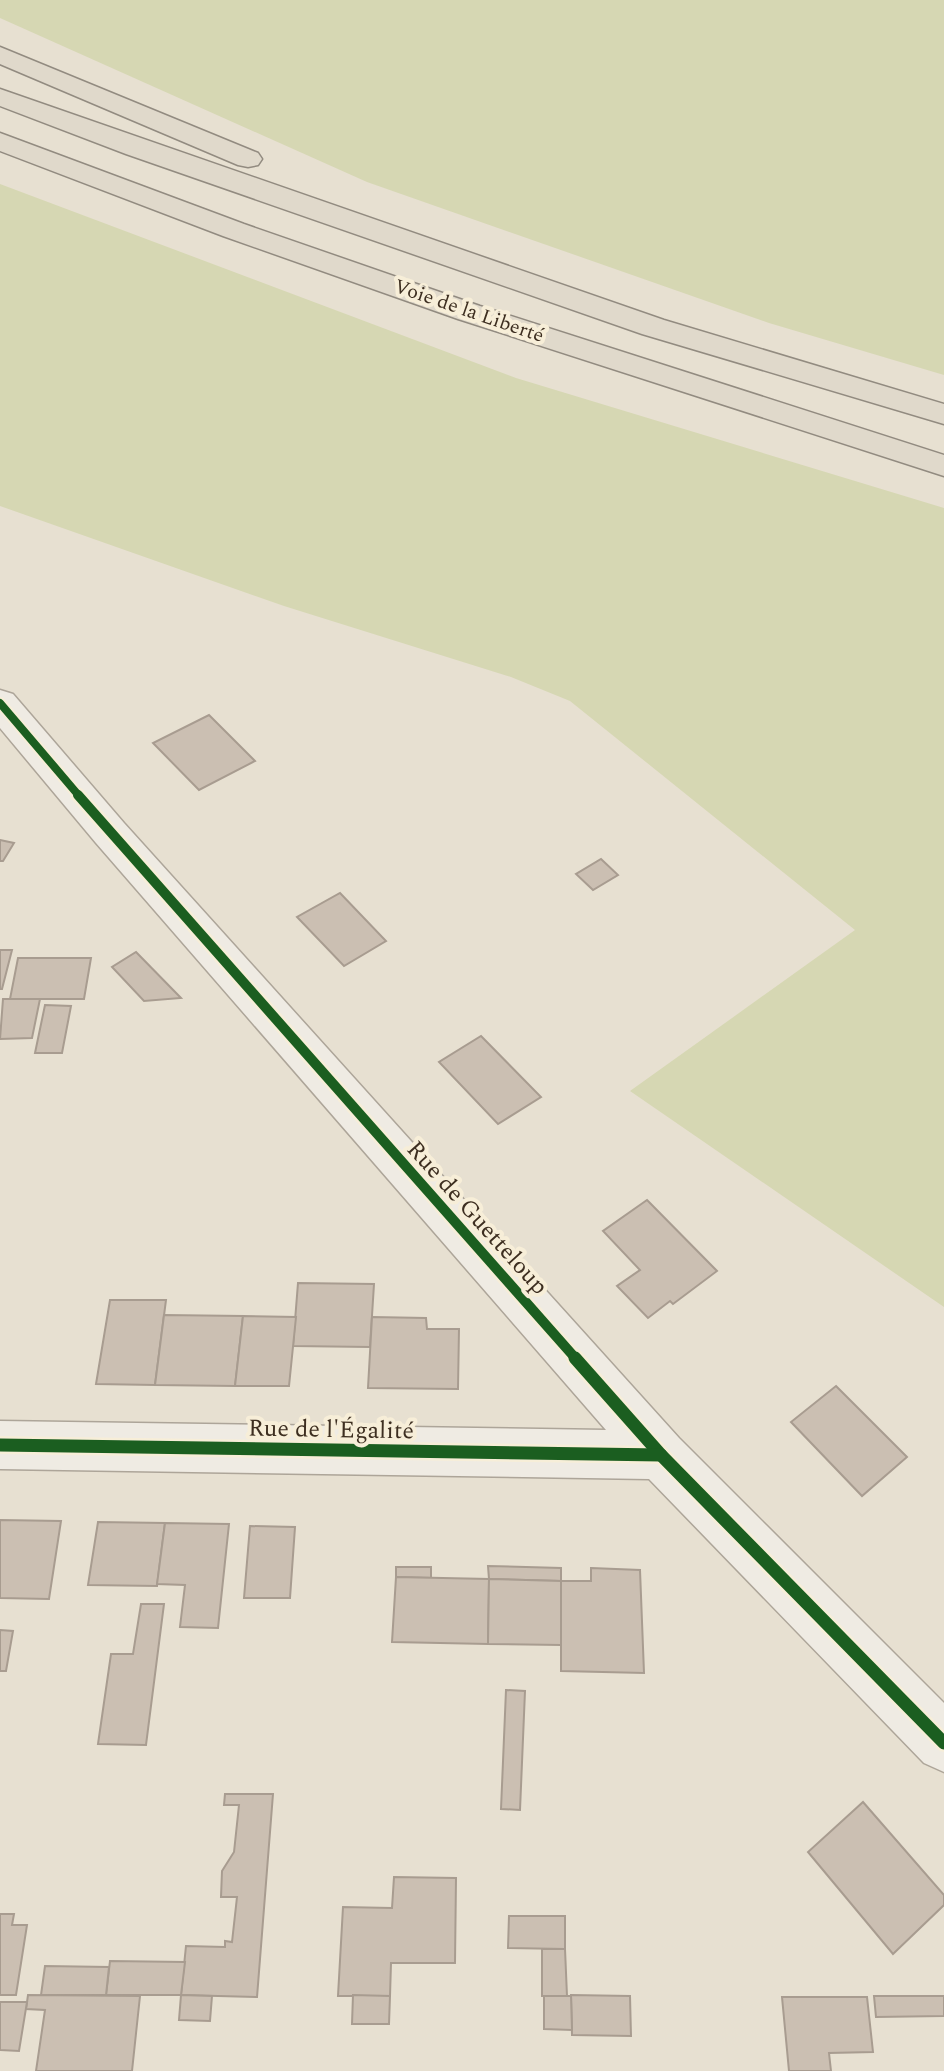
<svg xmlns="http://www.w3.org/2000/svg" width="944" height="2071" font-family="Spectral,serif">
<rect width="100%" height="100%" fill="#e7e0d1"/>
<g fill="#d6d7b3">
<polygon points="0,0 944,0 944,375 769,323 367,182 0,18"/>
<polygon points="0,184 516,378 944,508 944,1307 630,1091 855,930 570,701 511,677 284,606 0,506"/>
</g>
<g fill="#cbbfb2" stroke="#a89c90" stroke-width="2">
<polygon points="209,715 255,761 199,790 153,743"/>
<polygon points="0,840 14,843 3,861 0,861"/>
<polygon points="601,859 618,875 593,890 576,874"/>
<polygon points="340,893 386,941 344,966 297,917"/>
<polygon points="0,950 12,950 2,989 0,989"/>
<polygon points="136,952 181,998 144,1001 112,967"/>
<polygon points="18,958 91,958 84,999 10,999"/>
<polygon points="3,999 40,999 32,1038 0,1039"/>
<polygon points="45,1005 71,1006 62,1053 35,1053"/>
<polygon points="481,1036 541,1097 498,1124 439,1062"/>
<polygon points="647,1200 717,1271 673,1304 670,1301 648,1318 617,1286 640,1270 603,1231"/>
<polygon points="298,1283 374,1284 370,1347 293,1346"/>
<polygon points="110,1300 166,1300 155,1385 96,1384"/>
<polygon points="164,1315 243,1316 235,1386 155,1385"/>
<polygon points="243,1316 296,1317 289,1386 235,1386"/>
<polygon points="372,1317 426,1318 427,1329 459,1329 458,1389 368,1388"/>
<polygon points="836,1386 907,1457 862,1496 791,1422"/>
<polygon points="0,1520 61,1521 49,1599 0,1598"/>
<polygon points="98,1522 165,1523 157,1586 88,1585"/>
<polygon points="165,1523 229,1524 218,1628 180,1627 185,1585 157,1584"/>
<polygon points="250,1526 295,1527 290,1598 244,1598"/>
<polygon points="488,1566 561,1568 561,1581 489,1579"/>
<polygon points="396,1567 431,1567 431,1578 396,1577"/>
<polygon points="591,1568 640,1570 644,1673 561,1671 561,1581 591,1581"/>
<polygon points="396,1577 489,1579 488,1644 392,1642"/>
<polygon points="489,1579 561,1581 561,1645 488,1644"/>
<polygon points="141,1604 164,1604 146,1745 98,1744 111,1654 133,1654"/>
<polygon points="0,1630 13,1631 6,1671 0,1671"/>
<polygon points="506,1690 525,1691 520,1810 501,1809"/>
<polygon points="225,1794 273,1794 257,1997 181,1995 186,1946 225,1947 225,1941 232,1942 237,1897 221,1897 222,1871 234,1852 239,1805 224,1805"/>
<polygon points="863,1802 944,1895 944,1905 893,1954 808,1852"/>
<polygon points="394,1877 456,1878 455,1963 391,1963 390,1996 338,1996 343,1907 392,1908"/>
<polygon points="0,1914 14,1914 12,1925 27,1925 16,1995 0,1995"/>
<polygon points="509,1916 565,1916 565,1949 508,1948"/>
<polygon points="542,1949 565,1949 567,1996 542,1996"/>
<polygon points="110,1961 185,1962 181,1995 106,1995"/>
<polygon points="45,1966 109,1967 106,1995 41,1995"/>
<polygon points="28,1995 140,1996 132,2071 36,2071 45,2010 26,2009"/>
<polygon points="181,1995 212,1996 210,2021 179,2020"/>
<polygon points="353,1995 390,1996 389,2024 352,2024"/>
<polygon points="571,1995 630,1996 631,2036 572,2035"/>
<polygon points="544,1996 571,1996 572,2030 544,2029"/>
<polygon points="874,1996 944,1996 944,2016 876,2017"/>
<polygon points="782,1997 867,1997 873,2052 829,2053 831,2071 789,2071"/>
<polygon points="0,2002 27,2002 19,2051 0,2050"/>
</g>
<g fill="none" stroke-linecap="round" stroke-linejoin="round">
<defs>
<polygon id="minor" points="0,690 13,694 124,823 679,1438 944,1703 944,1772 924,1763 649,1479 0,1469 0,1421 606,1430 96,843 0,728"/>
<g id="trunk">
<polygon points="0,47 258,153 262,159 258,165 248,167 238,165 0,64"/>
<polygon points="0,89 664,320 944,404 944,424 642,334 126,154 0,106"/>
<polygon points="0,133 244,224 480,306 944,455 944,476 458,319 223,236 0,151"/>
</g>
</defs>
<use href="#minor" stroke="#ada599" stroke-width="3"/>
<use href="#trunk" stroke="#928b80" stroke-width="3"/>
<use href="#minor" fill="#efebe3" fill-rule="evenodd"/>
<use href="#trunk" fill="#e0d9cb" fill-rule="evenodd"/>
<defs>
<polyline id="cycleway-far2" points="0,703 80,797"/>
<polyline id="cycleway-far1" points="78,795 577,1360"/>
<g id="cycleway">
<polyline points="575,1358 661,1455 944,1743"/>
<polyline points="0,1445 661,1455"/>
</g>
</defs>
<use href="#cycleway-far2" stroke="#f7eed8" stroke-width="12"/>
<use href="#cycleway-far1" stroke="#f7eed8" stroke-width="15"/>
<use href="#cycleway" stroke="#f7eed8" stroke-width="18"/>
<use href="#cycleway-far2" stroke="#1b5e20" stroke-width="8"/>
<use href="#cycleway-far1" stroke="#1b5e20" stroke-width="10"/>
<use href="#cycleway" stroke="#1b5e20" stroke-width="13"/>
</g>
<g text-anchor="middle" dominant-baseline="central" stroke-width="8" stroke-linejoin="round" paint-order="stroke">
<g font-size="20" fill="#3d2e20" stroke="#f7eed8">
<text transform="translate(469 311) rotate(19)">Voie de la Liberté</text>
</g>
<g font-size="24" fill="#3d2e20" stroke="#f7eed8">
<text transform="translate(477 1218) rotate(48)">Rue de Guetteloup</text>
<text transform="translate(331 1430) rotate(1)">Rue de l'Égalité</text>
</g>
</g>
</svg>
